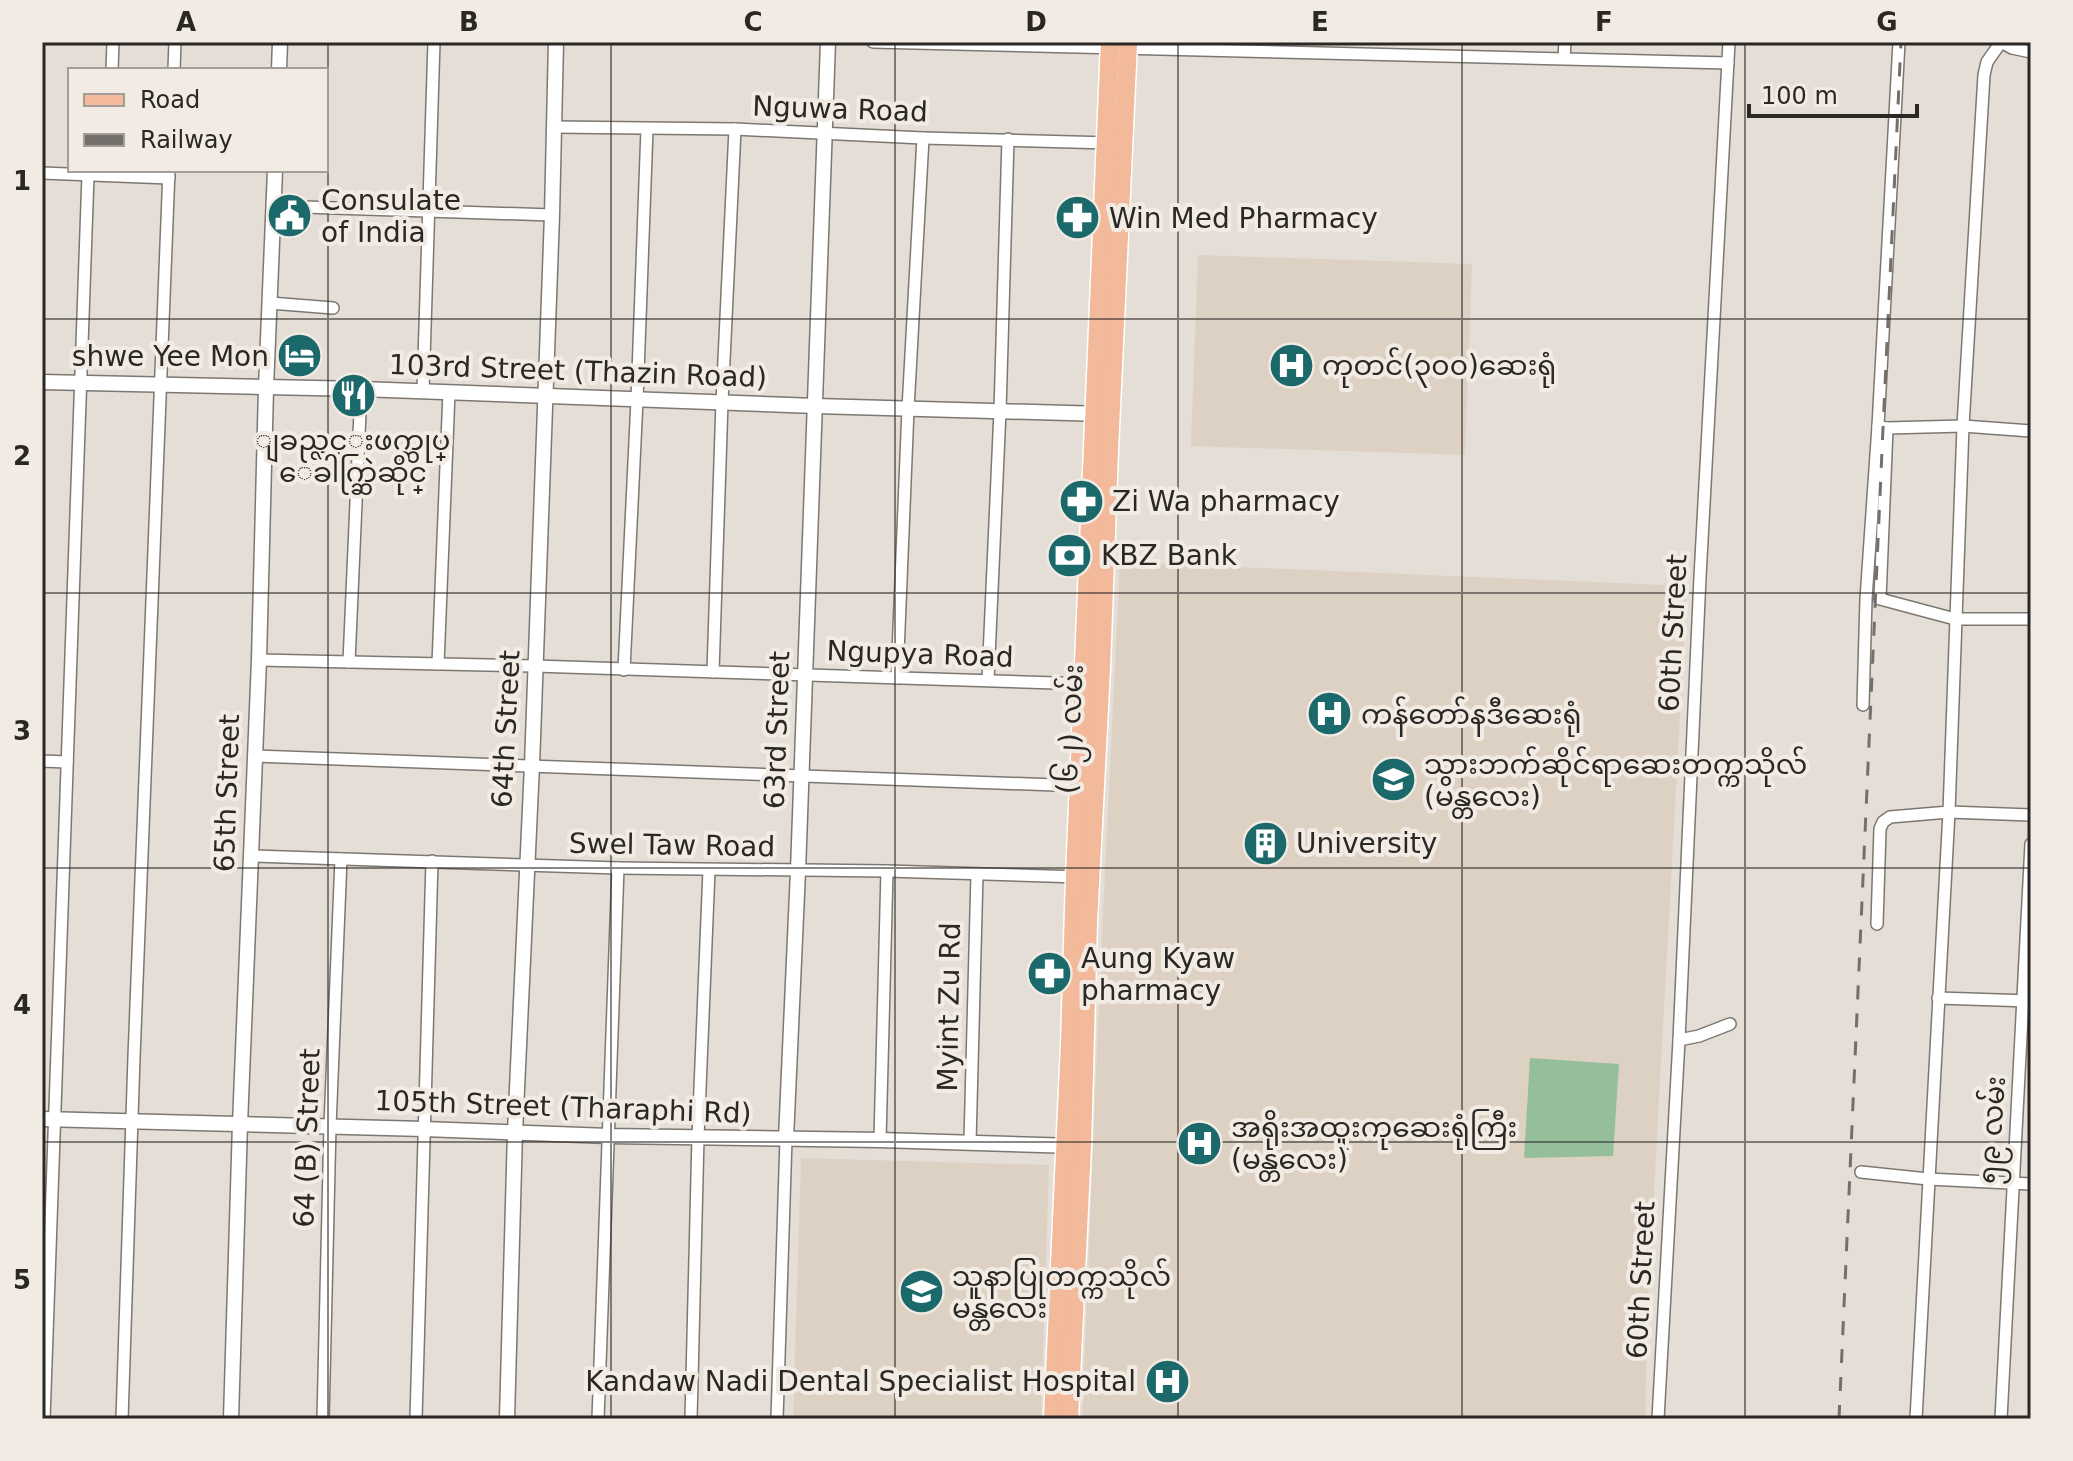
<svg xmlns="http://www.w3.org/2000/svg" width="2073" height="1461" font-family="'DejaVu Sans','Noto Sans Myanmar',sans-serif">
<rect width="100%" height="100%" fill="#e5ded7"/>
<g fill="#ddd1c4">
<polygon points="1198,255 1472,264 1465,455 1191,446"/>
<polygon points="1120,562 1687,586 1648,1302 1645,1419 1082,1419 1100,974"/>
<polygon points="801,1158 1049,1165 1041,1419 793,1419"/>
</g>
<polygon fill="#95bf9a" points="1530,1058 1619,1064 1613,1156 1524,1158"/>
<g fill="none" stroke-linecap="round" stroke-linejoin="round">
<defs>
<g id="minor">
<polyline points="873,42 1728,63"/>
<polyline points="1899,42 1878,426 1887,428 1963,426 2031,431"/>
<polyline points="1564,58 1565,42"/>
<polyline points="112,70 113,42"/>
<polyline points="174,70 175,42"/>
<polyline points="554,127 735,129 923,138 1110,143"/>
<polyline points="42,173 169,178"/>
<polyline points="274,206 552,215"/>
<polyline points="270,303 333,308"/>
<polyline points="423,391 434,42"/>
<polyline points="1887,428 1880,599 1955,619 2031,619"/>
<polyline points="259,660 535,666 1088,684"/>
<polyline points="349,662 361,389"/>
<polyline points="438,664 449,392"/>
<polyline points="624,670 637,400 647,129"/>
<polyline points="713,672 722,402 735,129"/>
<polyline points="897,678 908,409 923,138"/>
<polyline points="988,679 1000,411 1008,139"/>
<polyline points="1863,705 1866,599 1878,426"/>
<polyline points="255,756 1082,786"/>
<polyline points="42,761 67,762"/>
<polyline points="251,856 618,868 887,871 1079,877"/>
<polyline points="1877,924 1880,829 1883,822 1890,817 1949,812 2031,815"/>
<polyline points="1938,998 2029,1001"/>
<polyline points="1679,1040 1699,1036 1730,1024"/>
<polyline points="880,1140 887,871"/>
<polyline points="970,1142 977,874"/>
<polyline points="1861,1172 1928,1179 2031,1184"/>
<polyline points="44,1419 88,175"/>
<polyline points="122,1419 134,1057 169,170"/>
<polyline points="323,1419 330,1126 341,859"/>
<polyline points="416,1419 432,861"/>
<polyline points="598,1419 618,868"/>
<polyline points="691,1419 698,1137 709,870"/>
<polyline points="777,1419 786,1139"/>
<polyline points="1658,1419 1679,1040 1700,577 1729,42"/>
<polyline points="1916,1419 1949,812 1963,426 1984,75 1987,62 2001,42 2012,48 2031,52"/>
<polyline points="2001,1419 2031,844"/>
</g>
<g id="tertiary">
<polyline points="279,70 280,42"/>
<polyline points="42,382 361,389 816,406 1103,414"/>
<polyline points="42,1119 424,1129 609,1136 880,1140 1074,1146"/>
<polyline points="786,1139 798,871 828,42"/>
<polyline points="231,1419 240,1124 259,660 266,388 275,170"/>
<polyline points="507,1419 515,1132 532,765 552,215 556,42"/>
</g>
<g id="primary">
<polyline points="1053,1419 1070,1044 1075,877 1110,42"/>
<polyline points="1069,1419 1082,1146 1088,922 1101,668 1109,450 1128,42"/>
</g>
</defs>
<use href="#minor" stroke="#7d7771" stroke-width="14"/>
<use href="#tertiary" stroke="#7d7771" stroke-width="17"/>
<use href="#primary" stroke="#fff" stroke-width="21"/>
<use href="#minor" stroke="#fff" stroke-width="11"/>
<use href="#tertiary" stroke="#fff" stroke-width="14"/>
<use href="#primary" stroke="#f2b99b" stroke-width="18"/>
<polyline stroke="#746f6b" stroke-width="3" stroke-dasharray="14 14" stroke-linecap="butt" points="1839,1419 1883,428 1901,42"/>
</g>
<path fill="none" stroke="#2a2725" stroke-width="2" stroke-opacity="0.55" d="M328,42V1419M611,42V1419M895,42V1419M1178,42V1419M1462,42V1419M1745,42V1419M42,319H2031M42,593H2031M42,868H2031M42,1142H2031"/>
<defs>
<symbol id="civic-disc" viewBox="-11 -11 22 22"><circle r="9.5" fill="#1c696b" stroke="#f2ebe4"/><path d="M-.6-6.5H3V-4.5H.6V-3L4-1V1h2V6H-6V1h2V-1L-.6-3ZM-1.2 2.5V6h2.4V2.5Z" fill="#fff"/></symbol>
<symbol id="pharmacy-disc" viewBox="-11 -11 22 22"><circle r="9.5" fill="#1c696b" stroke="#f2ebe4"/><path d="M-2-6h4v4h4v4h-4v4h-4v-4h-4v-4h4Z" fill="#fff"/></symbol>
<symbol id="hotel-disc" viewBox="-11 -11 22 22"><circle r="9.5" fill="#1c696b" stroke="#f2ebe4"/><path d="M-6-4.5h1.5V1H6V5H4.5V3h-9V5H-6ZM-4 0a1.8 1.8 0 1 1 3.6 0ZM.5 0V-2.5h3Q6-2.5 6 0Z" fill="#fff"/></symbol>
<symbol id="hospital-disc" viewBox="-11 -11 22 22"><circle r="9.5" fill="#1c696b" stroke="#f2ebe4"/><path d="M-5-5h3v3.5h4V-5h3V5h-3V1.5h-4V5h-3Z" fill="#fff"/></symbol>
<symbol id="restaurant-disc" viewBox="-11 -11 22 22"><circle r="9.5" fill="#1c696b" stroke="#f2ebe4"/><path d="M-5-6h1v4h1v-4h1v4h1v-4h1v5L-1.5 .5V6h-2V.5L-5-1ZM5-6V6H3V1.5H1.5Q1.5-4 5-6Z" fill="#fff"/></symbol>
<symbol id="bank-disc" viewBox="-11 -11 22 22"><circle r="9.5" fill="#1c696b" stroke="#f2ebe4"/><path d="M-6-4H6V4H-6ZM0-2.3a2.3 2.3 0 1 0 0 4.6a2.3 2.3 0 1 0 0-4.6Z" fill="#fff"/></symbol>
<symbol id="university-disc" viewBox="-11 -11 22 22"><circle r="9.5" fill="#1c696b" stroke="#f2ebe4"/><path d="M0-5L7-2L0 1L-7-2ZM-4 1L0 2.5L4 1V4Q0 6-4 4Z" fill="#fff"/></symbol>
<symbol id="building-disc" viewBox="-11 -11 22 22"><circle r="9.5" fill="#1c696b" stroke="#f2ebe4"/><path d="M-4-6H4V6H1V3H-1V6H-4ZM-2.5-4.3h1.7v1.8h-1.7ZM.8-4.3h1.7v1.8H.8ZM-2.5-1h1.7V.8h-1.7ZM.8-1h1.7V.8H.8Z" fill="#fff"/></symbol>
</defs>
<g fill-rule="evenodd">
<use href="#civic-disc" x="264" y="190" width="51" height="51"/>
<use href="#pharmacy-disc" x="1052" y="192" width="51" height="51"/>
<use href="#hotel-disc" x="274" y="330" width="51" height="51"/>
<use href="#hospital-disc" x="1266" y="340" width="51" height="51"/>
<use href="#restaurant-disc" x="328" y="370" width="51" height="51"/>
<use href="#pharmacy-disc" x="1056" y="476" width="51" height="51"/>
<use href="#bank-disc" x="1044" y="530" width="51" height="51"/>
<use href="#hospital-disc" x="1304" y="688" width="51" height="51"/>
<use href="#university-disc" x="1368" y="754" width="51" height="51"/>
<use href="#building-disc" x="1240" y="818" width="51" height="51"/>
<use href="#pharmacy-disc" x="1024" y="948" width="51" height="51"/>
<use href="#hospital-disc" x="1174" y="1118" width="51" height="51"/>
<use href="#university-disc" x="896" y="1266" width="51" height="51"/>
<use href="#hospital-disc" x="1142" y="1356" width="51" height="51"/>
</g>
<g text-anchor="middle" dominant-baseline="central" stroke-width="8" stroke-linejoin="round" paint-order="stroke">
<g font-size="28" fill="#2a2725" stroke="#f2ebe4">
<text transform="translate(840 109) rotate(2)">Nguwa Road</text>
<text transform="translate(578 371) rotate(2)">103rd Street (Thazin Road)</text>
<text transform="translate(1673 633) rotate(-87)">60th Street</text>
<text transform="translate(920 654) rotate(2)">Ngupya Road</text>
<text transform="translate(506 729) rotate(-87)">64th Street</text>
<text transform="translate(1070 729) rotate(-87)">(၆၂) လမ်း</text>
<text transform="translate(777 730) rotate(-88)">63rd Street</text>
<text transform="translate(227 793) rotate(-88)">65th Street</text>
<text transform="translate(672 845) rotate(1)">Swel Taw Road</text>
<text transform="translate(949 1007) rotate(-89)">Myint Zu Rd</text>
<text transform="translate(563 1107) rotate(2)">105th Street (Tharaphi Rd)</text>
<text transform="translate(1992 1130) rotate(-86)">၅၉ လမ်း</text>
<text transform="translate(307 1138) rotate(-88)">64 (B) Street</text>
<text transform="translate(1641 1280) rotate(-87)">60th Street</text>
</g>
<g font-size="28" fill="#2a2725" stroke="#f2ebe4" text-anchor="start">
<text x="321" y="200">Consulate<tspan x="321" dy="32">of India</tspan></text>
<text x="1109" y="218">Win Med Pharmacy</text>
<text x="269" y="356" text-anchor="end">shwe Yee Mon</text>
<text x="1322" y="365">ကုတင်(၃၀၀)ဆေးရုံ</text>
<text x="353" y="440" text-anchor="middle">ျခည္လင္းဖက္ထုပ္<tspan x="353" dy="32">ေခါက္ဆြဲဆိုင္</tspan></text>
<text x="1112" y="501">Zi Wa pharmacy</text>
<text x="1101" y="555">KBZ Bank</text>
<text x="1361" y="714">ကန်တော်နဒီဆေးရုံ</text>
<text x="1424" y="764">သွားဘက်ဆိုင်ရာဆေးတက္ကသိုလ်<tspan x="1424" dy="32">(မန္တလေး)</tspan></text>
<text x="1296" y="843">University</text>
<text x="1081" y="958">Aung Kyaw<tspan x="1081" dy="32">pharmacy</tspan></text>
<text x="1231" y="1127">အရိုးအထူးကုဆေးရုံကြီး<tspan x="1231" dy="32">(မန္တလေး)</tspan></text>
<text x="952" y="1276">သူနာပြုတက္ကသိုလ်<tspan x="952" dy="32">မန္တလေး</tspan></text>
<text x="1136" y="1381" text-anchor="end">Kandaw Nadi Dental Specialist Hospital</text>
</g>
</g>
<rect width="2073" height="1461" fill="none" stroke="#f2ebe4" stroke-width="88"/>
<rect x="68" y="68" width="260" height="104" fill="#f2ebe4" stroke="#a29d98" stroke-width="2"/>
<rect x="84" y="94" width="40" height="12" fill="#f2b99b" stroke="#a29d98" stroke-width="2"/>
<text x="140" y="108" font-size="24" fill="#2a2725">Road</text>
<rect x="84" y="134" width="40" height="12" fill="#746f6b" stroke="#a29d98" stroke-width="2"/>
<text x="140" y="148" font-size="24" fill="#2a2725">Railway</text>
<path d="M1749 104v12h168v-12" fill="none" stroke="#2a2725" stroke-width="4"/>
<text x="1761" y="104" font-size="24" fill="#2a2725" stroke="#f2ebe4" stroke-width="6" paint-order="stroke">100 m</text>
<rect x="44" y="44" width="1985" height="1373" fill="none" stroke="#2a2725" stroke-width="3"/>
<g font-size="26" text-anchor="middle" font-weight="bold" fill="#2a2725">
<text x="186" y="31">A</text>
<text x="469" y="31">B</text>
<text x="753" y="31">C</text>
<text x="1036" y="31">D</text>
<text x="1320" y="31">E</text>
<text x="1604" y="31">F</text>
<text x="1887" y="31">G</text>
<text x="22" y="190">1</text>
<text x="22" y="465">2</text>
<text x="22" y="740">3</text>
<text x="22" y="1014">4</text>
<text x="22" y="1289">5</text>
</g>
</svg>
